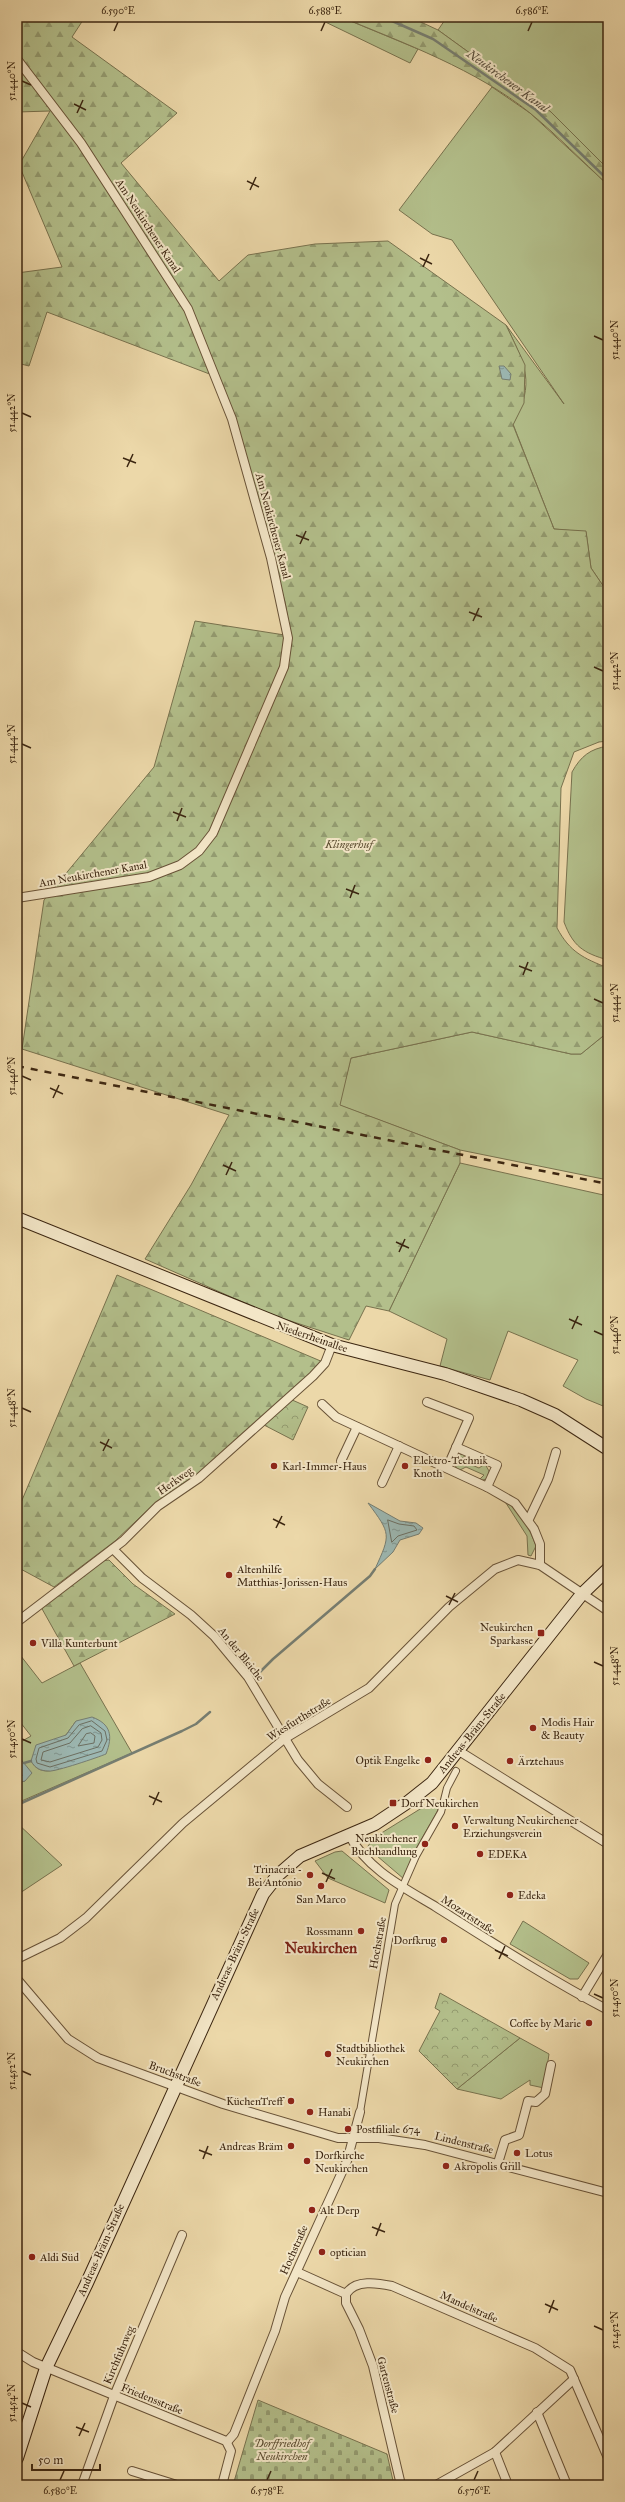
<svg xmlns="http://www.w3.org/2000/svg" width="625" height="2502" font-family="'IM FELL Great Primer',serif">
<defs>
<pattern id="forest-firs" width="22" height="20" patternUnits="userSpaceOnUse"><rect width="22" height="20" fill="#b3bf8b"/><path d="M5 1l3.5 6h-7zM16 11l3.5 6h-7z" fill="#939b70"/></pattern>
<pattern id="cemetery-stones" width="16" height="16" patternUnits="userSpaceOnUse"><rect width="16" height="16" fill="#b3bf8b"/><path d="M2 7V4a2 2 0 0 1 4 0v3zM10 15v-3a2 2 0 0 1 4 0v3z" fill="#939b70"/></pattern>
<pattern id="park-crowns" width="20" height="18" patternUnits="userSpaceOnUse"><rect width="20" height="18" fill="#b3bf8b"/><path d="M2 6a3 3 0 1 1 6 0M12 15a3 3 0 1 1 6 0" fill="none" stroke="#939b70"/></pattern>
<pattern id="water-ripples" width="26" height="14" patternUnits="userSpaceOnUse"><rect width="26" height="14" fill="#9cb8b3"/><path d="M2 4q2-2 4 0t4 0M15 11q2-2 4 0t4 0" fill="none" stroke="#809590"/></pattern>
</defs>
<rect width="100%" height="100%" fill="#ecd8a9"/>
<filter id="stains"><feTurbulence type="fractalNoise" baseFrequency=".005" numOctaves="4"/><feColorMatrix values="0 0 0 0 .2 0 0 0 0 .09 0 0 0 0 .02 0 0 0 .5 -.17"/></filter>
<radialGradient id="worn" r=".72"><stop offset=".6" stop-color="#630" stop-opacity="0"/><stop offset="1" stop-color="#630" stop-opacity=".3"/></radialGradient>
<g fill="#b3bf8b" stroke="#78724e" fill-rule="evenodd">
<polygon points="315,17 341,17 418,49 410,63"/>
<polygon points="447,17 608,17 608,169 551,112 438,30"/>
<path d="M492,87L530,113L608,185V593L591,568L586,532L554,529L513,424C536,382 525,365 506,325L564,404L452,240L432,234L399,210Z"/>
<path d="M608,746V960C583,953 573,946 564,922L572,772C581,756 590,749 608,746Z"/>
<polygon points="472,1032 571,1054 581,1054 608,1032 608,1180 460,1150 339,1105 351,1058"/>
<polygon points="460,1163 608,1196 608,1408 586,1399 563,1386 578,1360 508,1331 490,1380 440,1366 447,1339 389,1311"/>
<polygon points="459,1454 466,1455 460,1460 479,1468 485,1464 489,1471 487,1479 478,1481 484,1475 466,1467 458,1471 453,1461"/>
<path d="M504,1500C520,1511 530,1529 536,1546L531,1556L528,1555L527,1536Z"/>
<path d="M17,1651L42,1683L80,1663L132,1753L17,1803V1783L25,1781L19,1757L17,1758V1744L31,1736L17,1718ZM76,1721L69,1765C56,1770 40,1777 31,1761L66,1735Z"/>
<polygon points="433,1801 439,1807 437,1812 413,1854 404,1879 370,1850 368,1846 375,1837"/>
<polygon points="17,1823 62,1865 17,1895"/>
<polygon points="342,1851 389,1890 385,1903 328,1878 315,1861 335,1852"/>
<polygon points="523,1921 589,1963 578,1979 570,1979 510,1944"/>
<polygon points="520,2038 549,2054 544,2088 530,2085 530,2080 501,2099 457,2089"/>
</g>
<g fill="url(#forest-firs)" stroke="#78724e">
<path d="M17,17H85L72,37L177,113L121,163L219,281L248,255L315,244L388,241L506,325L525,365L524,403L513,425L554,529L586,531L591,568L608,593V741L599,742L574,752L561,788L557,928C570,952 583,958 608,968V1032L581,1054H571L472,1032L351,1058L340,1105L460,1150V1163L389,1311L366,1306L349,1340L272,1315L145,1259L191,1185L229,1115L22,1049L44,900L154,767L195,621L291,636L285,602L220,378L47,312L29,366L17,363V273L62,267L19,165L50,111L17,112Z"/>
<path d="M341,17H410L438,30L551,112L608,169V185C582,161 557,135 530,113C477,70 404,43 341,17Z"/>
<polygon points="117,1275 323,1362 197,1476 155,1503 115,1541 54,1587 17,1567 17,1512"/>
<polygon points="109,1560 133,1584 175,1614 74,1666 41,1607 102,1561"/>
</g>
<polygon fill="url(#cemetery-stones)" stroke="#78724e" points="258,2400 387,2454 394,2485 233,2485"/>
<g fill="url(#park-crowns)" stroke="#78724e">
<polygon points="290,1399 308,1407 293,1440 264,1425"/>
<polygon points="440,1993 520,2038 457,2089 419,2051 440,2011 435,2008"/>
</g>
<g fill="url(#water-ripples)" stroke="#767e72">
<polygon points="499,366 504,366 511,374 510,380 502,379"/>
<path d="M368,1503L400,1521L416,1523L423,1528L419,1534L400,1540L393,1552L375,1569C391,1534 391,1534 368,1503Z"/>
<path d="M92,1717C111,1724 113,1736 106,1754C99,1757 55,1772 49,1771C40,1771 35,1768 31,1761L36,1745L66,1735L76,1721Z"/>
<polygon points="19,1757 32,1773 25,1781 17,1783 17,1758"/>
</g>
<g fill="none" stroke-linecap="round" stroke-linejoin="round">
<g stroke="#6c6f62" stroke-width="1">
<polygon points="388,1520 399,1524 414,1526 417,1530 398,1536 392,1542"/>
<polygon points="92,1721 105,1731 107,1740 102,1751 50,1767 37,1763 36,1759 39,1748 68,1738 79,1725"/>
<polygon points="91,1726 101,1733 102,1740 98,1747 50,1762 41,1760 43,1752 70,1743 82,1729"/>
<polygon points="91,1733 95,1736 94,1743 78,1746 86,1734"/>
</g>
<g stroke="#767e72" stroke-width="2.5">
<polyline points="383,17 433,39 536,110 608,180"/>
<polyline points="257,1679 259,1673 273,1659 370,1576 375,1569"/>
<polyline points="24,1763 31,1761"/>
<polyline points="17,1805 182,1731 196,1724 210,1712"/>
</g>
<defs>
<g id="pedestrian">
<polyline points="355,2048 370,2052"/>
<polyline points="360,2112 395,1904 416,1856 441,1812 447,1788 456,1771"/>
</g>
<g id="minor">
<polyline points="17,59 81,143 188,309 232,419 271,558 288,638 284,667 213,833 199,851 180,865 149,877 17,898"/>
<polyline points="427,1402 469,1418 447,1468"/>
<polyline points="322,1404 336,1417 487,1487 515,1503 534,1529 540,1544 540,1565"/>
<polyline points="456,1447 497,1465 487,1487"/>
<polyline points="341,1461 357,1427"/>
<polyline points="382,1483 399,1446"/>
<polyline points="529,1519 548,1479 556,1452"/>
<polyline points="113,1549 142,1578 191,1615 214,1636 248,1677 298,1760 318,1784 347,1807"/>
<polyline points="17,1622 123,1541 158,1506 199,1478 313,1376 325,1363 332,1345"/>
<polyline points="459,1751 608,1844"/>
<path d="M349,1835C368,1870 403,1887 436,1907C493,1943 549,1979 608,2010"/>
<polyline points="17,1959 60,1938 86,1918 183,1823 284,1739 369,1688 449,1607 495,1569 518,1560 540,1565 608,1611"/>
<polyline points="17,1979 68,2039 98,2058 223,2104 338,2138 379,2138 425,2145 608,2193"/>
<polyline points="582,1997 608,1954"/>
<polyline points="498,2163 505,2140 519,2135 528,2101 536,2102 545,2094 551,2065"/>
<polyline points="297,2272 346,2294"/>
<path d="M346,2294C355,2279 378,2283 392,2286L535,2348L570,2370L608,2458"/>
<polyline points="346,2294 346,2303 359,2329 373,2366 401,2485"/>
<polyline points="17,2352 33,2362 226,2441 231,2451 222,2485"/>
<polyline points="537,2412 567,2485"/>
<polyline points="227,2442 234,2434 275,2331 285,2297 347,2161 360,2112"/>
<polyline points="495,2452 508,2485"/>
<polyline points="132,2471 177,2485"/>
<polyline points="82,2485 114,2396 182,2235"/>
<polyline points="436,2485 495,2452 574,2379"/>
</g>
<g id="secondary">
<polyline points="17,1218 332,1345 445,1374 521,1400 555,1415 608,1449"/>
<polyline points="17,2458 46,2368 86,2285 263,1894 278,1875 300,1856 375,1824 408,1802 432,1783 582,1594 608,1569"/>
</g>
</defs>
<use href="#pedestrian" stroke="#685237" stroke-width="8"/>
<use href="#minor" stroke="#685237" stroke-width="10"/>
<use href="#secondary" stroke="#3c2611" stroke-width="14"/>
<use href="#pedestrian" stroke="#f3e6c7" stroke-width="6"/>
<use href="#minor" stroke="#f3e6c7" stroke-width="8"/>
<use href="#secondary" stroke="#f3e6c7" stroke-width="12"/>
<polyline stroke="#3c2611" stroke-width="2.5" stroke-dasharray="7 7" stroke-linecap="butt" points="17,1066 608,1184"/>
</g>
<path fill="none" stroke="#3c2611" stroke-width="1.5" d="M114,31L118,22M321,31L325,22M528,31L532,22M22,81L31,85M74,104L86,110M77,113L83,100M247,181L259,187M250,190L256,177M420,258L432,264M423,267L429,254M594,336L603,340M22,413L31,417M123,458L136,463M127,467L133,454M296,535L309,540M300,544L306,531M469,612L482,617M473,621L479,608M594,667L603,671M22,744L31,748M173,812L186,817M177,821L182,808M346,889L359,894M350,898L355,885M519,966L532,971M523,975L528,962M594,999L603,1003M22,1076L31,1080M50,1088L63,1094M53,1098L59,1085M223,1165L236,1171M226,1175L232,1162M396,1242L409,1248M399,1252L405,1239M569,1319L582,1325M572,1329L578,1316M594,1331L603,1335M22,1408L31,1412M100,1442L112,1448M103,1451L109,1439M273,1519L285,1525M276,1528L282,1516M446,1596L458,1602M449,1605L455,1593M594,1662L603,1666M22,1739L31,1743M149,1796L162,1802M153,1805L159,1792M322,1873L335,1879M326,1882L332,1869M495,1950L508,1956M499,1959L505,1946M594,1994L603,1998M22,2071L31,2075M199,2150L212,2155M203,2159L208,2146M372,2227L385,2232M376,2236L381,2223M545,2304L558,2310M549,2313L554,2300M594,2326L603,2330M22,2403L31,2407M76,2427L89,2432M79,2436L85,2423M60,2480L64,2471M267,2480L271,2471M474,2480L478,2471"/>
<g fill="#8f2418" stroke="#f3e6c7" stroke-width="1.5">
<circle cx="274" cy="1466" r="4"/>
<circle cx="405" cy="1466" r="4"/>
<circle cx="229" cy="1575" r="4"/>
<rect x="537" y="1629" width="8" height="8" rx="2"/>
<circle cx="33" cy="1643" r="4"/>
<circle cx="533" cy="1728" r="4"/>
<circle cx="428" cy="1760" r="4"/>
<circle cx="510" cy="1761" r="4"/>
<rect x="389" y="1799" width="8" height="8" rx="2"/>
<circle cx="455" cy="1826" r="4"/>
<circle cx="425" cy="1844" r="4"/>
<circle cx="480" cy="1854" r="4"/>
<circle cx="310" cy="1875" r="4"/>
<circle cx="321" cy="1886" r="4"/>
<circle cx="510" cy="1895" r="4"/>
<circle cx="361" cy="1931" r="4"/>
<circle cx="444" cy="1940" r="4"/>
<circle cx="589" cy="2023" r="4"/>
<circle cx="328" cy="2054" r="4"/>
<circle cx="291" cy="2101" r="4"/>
<circle cx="310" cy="2112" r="4"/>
<circle cx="348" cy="2129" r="4"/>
<circle cx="291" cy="2146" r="4"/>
<circle cx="517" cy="2153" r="4"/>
<circle cx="307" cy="2161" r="4"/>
<circle cx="446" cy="2166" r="4"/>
<circle cx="312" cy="2210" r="4"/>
<circle cx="322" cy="2252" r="4"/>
<circle cx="32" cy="2257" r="4"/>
</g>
<g text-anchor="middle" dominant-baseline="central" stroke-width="4" stroke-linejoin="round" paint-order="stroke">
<g font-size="11" fill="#3c2611" stroke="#f3e6c7">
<text transform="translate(148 226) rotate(57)">Am Neukirchener Kanal</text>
<text transform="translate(273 526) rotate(75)">Am Neukirchener Kanal</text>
<text transform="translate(93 874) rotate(-10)">Am Neukirchener Kanal</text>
<text transform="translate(312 1337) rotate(19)">Niederrheinallee</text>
<text transform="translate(175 1481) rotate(-35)">Herkweg</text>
<text transform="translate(241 1654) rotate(51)">An der Bleiche</text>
<text transform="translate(299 1719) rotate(-32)">Wiesfurthstraße</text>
<text transform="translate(472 1733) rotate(-51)">Andreas-Bräm-Straße</text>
<text transform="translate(468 1915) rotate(33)">Mozartstraße</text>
<text transform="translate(378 1943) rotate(-80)">Hochstraße</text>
<text transform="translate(235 1954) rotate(-65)">Andreas-Bräm-Straße</text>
<text transform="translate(175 2074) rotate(20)">Bruchstraße</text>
<text transform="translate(464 2143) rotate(14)">Lindenstraße</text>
<text transform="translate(101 2250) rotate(-66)">Andreas-Bräm-Straße</text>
<text transform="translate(294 2250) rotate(-66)">Hochstraße</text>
<text transform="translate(469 2307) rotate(24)">Mandelstraße</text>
<text transform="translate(119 2355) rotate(-67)">Kirchfuhrweg</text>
<text transform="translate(388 2385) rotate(75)">Gartenstraße</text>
<text transform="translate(152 2399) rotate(22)">Friedensstraße</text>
</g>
<g font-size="11" font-style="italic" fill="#5a4c30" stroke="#f3e6c7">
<text x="349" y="844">Klingerhuf</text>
<text x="282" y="2443">Dorffriedhof<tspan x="282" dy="13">Neukirchen</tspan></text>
</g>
<g font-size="11" fill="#3c2611" stroke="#f3e6c7" text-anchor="start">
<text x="413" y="1460">Elektro-Technik<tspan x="413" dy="13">Knoth</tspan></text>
<text x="282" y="1466">Karl-Immer-Haus</text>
<text x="237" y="1569">Altenhilfe<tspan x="237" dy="13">Matthias-Jorissen-Haus</tspan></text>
<text x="533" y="1627" text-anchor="end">Neukirchen<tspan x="533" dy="13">Sparkasse</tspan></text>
<text x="41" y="1643">Villa Kunterbunt</text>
<text x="541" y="1722">Modis Hair<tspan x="541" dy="13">&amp; Beauty</tspan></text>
<text x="420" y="1760" text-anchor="end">Optik Engelke</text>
<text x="518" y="1761">Ärztehaus</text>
<text x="401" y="1803">Dorf Neukirchen</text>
<text x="463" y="1820">Verwaltung Neukirchener<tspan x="463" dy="13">Erziehungsverein</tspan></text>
<text x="417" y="1838" text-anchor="end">Neukirchener<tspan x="417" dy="13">Buchhandlung</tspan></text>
<text x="488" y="1854">EDEKA</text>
<text x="302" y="1869" text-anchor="end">Trinacria -<tspan x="302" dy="13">Bei Antonio</tspan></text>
<text x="518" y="1895">Edeka</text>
<text x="321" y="1899" text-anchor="middle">San Marco</text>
<text x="353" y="1931" text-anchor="end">Rossmann</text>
<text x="436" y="1940" text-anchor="end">Dorfkrug</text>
<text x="581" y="2023" text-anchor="end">Coffee by Marie</text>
<text x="336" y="2048">Stadtbibliothek<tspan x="336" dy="13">Neukirchen</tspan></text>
<text x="283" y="2101" text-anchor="end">KüchenTreff</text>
<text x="318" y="2112">Hanabi</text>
<text x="356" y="2129">Postfiliale 674</text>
<text x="283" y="2146" text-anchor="end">Andreas Bräm</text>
<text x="525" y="2153">Lotus</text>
<text x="315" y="2155">Dorfkirche<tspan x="315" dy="13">Neukirchen</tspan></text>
<text x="454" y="2166">Akropolis Grill</text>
<text x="320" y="2210">Alt Derp</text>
<text x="330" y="2252">optician</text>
<text x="40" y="2257">Aldi Süd</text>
</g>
<g font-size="12" font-style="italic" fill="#544a3a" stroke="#f3e6c7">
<text transform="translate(508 81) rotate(36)">Neukirchener Kanal</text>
</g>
<g font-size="15" font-weight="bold" fill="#7a1f14" stroke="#f3e6c7">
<text x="321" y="1948">Neukirchen</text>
</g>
</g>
<rect width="625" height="2502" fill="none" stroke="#ecd8a9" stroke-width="44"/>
<path d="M32 2464v6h68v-6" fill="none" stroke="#3c2611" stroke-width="2"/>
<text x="38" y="2464" font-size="12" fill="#3c2611" stroke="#f3e6c7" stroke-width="3" paint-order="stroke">50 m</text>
<rect x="22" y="22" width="581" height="2458" fill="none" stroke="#3c2611" stroke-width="1.5"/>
<g font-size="10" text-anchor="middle" fill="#3c2611">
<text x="118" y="14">6.590°E</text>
<text x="325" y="14">6.588°E</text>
<text x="532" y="14">6.586°E</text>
<text transform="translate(11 81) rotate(-90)" y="4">51.440°N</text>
<text transform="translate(614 340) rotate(-90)" y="4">51.440°N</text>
<text transform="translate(11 413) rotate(-90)" y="4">51.442°N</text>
<text transform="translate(614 671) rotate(-90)" y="4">51.442°N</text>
<text transform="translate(11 744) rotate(-90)" y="4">51.444°N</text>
<text transform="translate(614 1003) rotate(-90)" y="4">51.444°N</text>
<text transform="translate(11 1076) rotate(-90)" y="4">51.446°N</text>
<text transform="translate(614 1335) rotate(-90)" y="4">51.446°N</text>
<text transform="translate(11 1408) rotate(-90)" y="4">51.448°N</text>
<text transform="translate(614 1666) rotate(-90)" y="4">51.448°N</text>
<text transform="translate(11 1739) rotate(-90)" y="4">51.450°N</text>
<text transform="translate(614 1998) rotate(-90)" y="4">51.450°N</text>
<text transform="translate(11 2071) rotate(-90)" y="4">51.452°N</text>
<text transform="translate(614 2330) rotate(-90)" y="4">51.452°N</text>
<text transform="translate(11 2403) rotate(-90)" y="4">51.454°N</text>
<text x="60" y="2494">6.580°E</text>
<text x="267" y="2494">6.578°E</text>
<text x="474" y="2494">6.576°E</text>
</g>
<rect width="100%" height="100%" filter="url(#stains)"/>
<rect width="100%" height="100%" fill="url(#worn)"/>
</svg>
